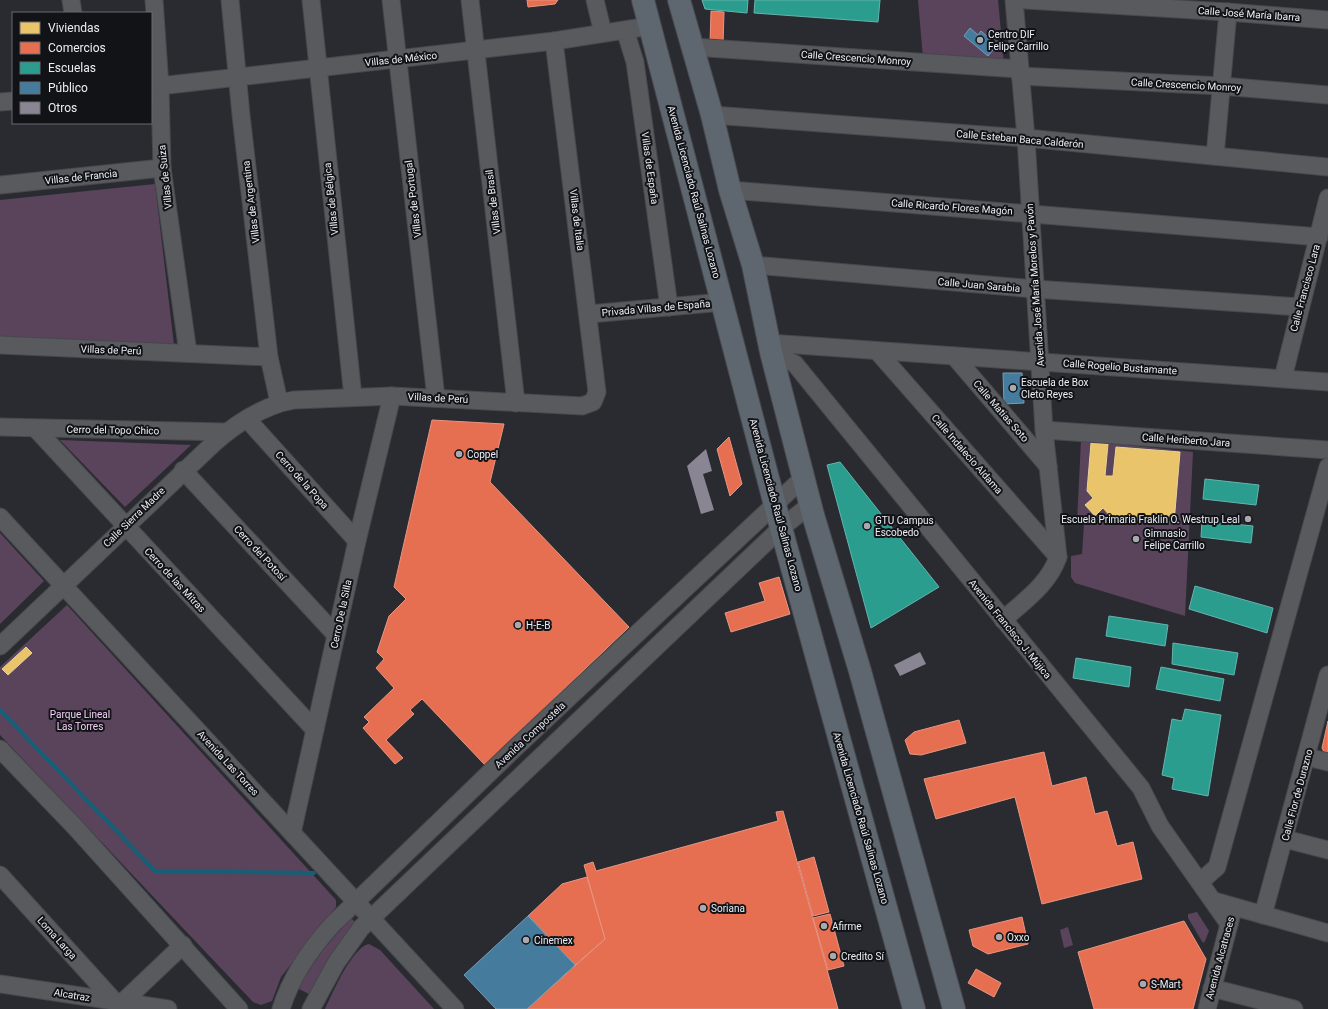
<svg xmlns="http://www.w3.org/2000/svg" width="1328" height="1009" font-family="Roboto,sans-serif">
<rect width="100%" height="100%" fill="#2a2b31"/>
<g fill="#59445b">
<polygon points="918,0 998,0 1004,64 923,58"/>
<polygon points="155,184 174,345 0,336 0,200"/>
<polygon points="60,440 191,445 125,507"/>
<polygon points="1081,440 1193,452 1185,616 1075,583 1071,577 1071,556 1082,554 1084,524 1077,521"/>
<polygon points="0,533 44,581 0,624"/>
<polygon points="67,605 336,900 336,907 281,977 272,1001 261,1005 253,1002 0,735 0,667"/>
<polygon points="1197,912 1209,931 1205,941 1203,943 1188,918 1188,914"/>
<polygon points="351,918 356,923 328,958 311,995 297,988 322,951"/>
<polygon points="1068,927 1073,945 1064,948 1060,930"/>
<path d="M369,944L380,950L434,1009H325C332,994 352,947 369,944Z"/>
</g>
<g fill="#e9c46a" stroke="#ead194">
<polygon points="1091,443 1108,444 1105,476 1113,476 1116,447 1180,452 1174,523 1112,518 1103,508 1095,516 1085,505 1093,498 1087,491"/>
<polygon points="26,647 32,653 8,675 2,669"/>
</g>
<g fill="#e76f51" stroke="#e89582">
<polygon points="527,0 558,0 555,4 528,7"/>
<polygon points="711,11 724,12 723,45 710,44"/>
<polygon points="432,420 504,424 490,482 629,627 485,765 422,699 410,710 414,714 386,740 403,758 395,764 363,728 369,722 364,717 394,688 376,668 384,659 377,652 389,616 406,599 394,587"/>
<polygon points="729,437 742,484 730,496 717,449"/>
<polygon points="779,577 790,614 731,632 725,613 765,601 759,583"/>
<polygon points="959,720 966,743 921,755 910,754 905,740 914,732"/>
<polygon points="1328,721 1328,753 1324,752 1322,748"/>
<polygon points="1044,752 1052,786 1086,777 1095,814 1107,811 1117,846 1133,842 1142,879 1042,904 1015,797 936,819 924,779"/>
<polygon points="783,811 838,1009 527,1009 605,939 584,865 593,862 596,871 778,821 776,812"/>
<polygon points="814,857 829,912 813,916 798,862"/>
<polygon points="587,877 605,939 575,965 528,916 562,884"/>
<polygon points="830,914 844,966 828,970 813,918"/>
<polygon points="1022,917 1028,944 988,954 973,946 969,930"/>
<polygon points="1184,921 1206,959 1193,1009 1094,1009 1078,952"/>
<polygon points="976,969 1001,983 994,997 968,983"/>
</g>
<g fill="#2a9d8f" stroke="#64b5ae">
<polygon points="702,0 748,0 747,13 705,9"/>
<polygon points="755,0 880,0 878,22 754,13"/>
<polygon points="840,462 939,587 871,628 827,465"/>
<polygon points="1205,479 1259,485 1256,505 1203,499"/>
<polygon points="1202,521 1253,526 1251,543 1201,537"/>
<polygon points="1195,586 1273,608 1267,633 1189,609"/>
<polygon points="1109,616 1168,625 1165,646 1106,636"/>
<polygon points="1173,643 1238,653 1234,675 1172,664"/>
<polygon points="1076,658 1131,667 1129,687 1073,678"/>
<polygon points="1161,667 1224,679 1220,701 1156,689"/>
<polygon points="1185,709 1221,715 1208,796 1172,789 1174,778 1162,775 1172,719 1182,721"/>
</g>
<g fill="#457b9d" stroke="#779eb7">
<polygon points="970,28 978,35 981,31 997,45 988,56 964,36"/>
<polygon points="1003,373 1022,373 1024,403 1004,404"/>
<polygon points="528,916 575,965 527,1009 496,1009 464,975"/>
</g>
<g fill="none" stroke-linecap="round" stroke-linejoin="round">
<polyline stroke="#165f76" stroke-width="4" points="0,710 155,871 314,873"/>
</g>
<g fill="#898593">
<polygon points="706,449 712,471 703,474 714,510 701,514 687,466"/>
<polygon points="920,652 926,664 900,676 894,665"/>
</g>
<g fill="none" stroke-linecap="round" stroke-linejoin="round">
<defs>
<g id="minor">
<polyline points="71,0 73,13"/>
<polyline points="154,0 160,86 162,168 188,353"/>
<polyline points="230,0 241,115 269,357 279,402"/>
<polyline points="311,0 353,397"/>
<polyline points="391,0 436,398"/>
<polyline points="470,0 516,403"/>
<polyline points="595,0 603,33"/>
<polyline points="1026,0 1228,12 1328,20"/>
<polyline points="625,30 635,62 669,307"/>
<polyline points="693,47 1020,69"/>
<polyline points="1020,76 1222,86 1328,95"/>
<polyline points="151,87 554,41 650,26"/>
<polyline points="0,102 13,101"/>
<polyline points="712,115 1026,138 1328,167"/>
<polyline points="1215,156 1228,12"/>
<polyline points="0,185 162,168"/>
<polyline points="730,190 1319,237"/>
<polyline points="753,265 1035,289 1300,307"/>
<polyline points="589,314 723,302"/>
<polyline points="769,343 1328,382"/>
<polyline points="0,345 269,357"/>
<polyline points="877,351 1058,557"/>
<polyline points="771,352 795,364 1141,788 1160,826 1229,924"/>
<polyline points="954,356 1048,466"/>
<polyline points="1283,378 1328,198"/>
<polyline points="247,419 357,541"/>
<polyline points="0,427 226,432"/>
<polyline points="36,429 315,730"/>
<polyline points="1044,430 1328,450"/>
<polyline points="183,470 336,635"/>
<polyline points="0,517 455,1009"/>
<path d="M1003,620C1024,601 1049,584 1058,557L1044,430L1026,138L1014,0"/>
<path d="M0,646L214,443C237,423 264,405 294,400L392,396L582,406L593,402L597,392L554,41"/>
<polyline points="0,749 75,827 239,1009"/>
<polyline points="1307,757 1328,762"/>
<polyline points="292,833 357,541 392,396"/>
<polyline points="1285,839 1328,850"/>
<polyline points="0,875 115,1002"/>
<polyline points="1201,881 1217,867 1328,467"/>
<polyline points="1214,901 1328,933"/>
<polyline points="1263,915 1328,675"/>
<polyline points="0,984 168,1009"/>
<polyline points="1212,988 1294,1009"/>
<polyline points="122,1003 183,945"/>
<path d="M281,1009C291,977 310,949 333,924L512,751L803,478"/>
<polyline points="311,1009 336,963 361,928 781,528 810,505"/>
<polyline points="1207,1009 1232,913"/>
</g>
<g id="major">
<polyline points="643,0 781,528 914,1009"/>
<polyline points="679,0 712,115 730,190 753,265 771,352 813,515 860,671 954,1009"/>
</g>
</defs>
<use href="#minor" stroke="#47484d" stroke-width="19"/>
<use href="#major" stroke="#47484d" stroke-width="24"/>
<use href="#minor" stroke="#595a5e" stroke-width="17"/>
<use href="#major" stroke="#5e666f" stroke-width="22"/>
</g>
<g fill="#a8aab0" stroke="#111317" stroke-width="1.5">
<circle cx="980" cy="40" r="4"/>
<circle cx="1013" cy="388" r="4"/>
<circle cx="459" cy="454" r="4"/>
<circle cx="1248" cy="519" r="4"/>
<circle cx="867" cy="526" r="4"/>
<circle cx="1136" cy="539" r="4"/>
<circle cx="518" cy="625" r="4"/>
<circle cx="703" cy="908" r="4"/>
<circle cx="824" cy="926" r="4"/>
<circle cx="999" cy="937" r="4"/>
<circle cx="526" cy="940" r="4"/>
<circle cx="833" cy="956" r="4"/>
<circle cx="1143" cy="984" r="4"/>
</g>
<g text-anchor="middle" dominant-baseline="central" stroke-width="4" stroke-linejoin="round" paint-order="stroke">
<g font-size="10" fill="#eceef5" stroke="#111317">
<text transform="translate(1249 14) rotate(4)">Calle José María Ibarra</text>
<text transform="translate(856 58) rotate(4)">Calle Crescencio Monroy</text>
<text transform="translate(401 59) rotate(-6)">Villas de México</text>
<text transform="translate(1186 85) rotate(3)">Calle Crescencio Monroy</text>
<text transform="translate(1020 139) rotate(5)">Calle Esteban Baca Calderón</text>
<text transform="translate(650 168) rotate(82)">Villas de España</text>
<text transform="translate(81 177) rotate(-6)">Villas de Francia</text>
<text transform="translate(165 177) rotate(-96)">Villas de Suiza</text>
<text transform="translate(694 192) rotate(75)">Avenida Licenciado Raúl Salinas Lozano</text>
<text transform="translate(331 199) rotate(-96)">Villas de Bélgica</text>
<text transform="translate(413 199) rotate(-97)">Villas de Portugal</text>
<text transform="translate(251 202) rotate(-97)">Villas de Argentina</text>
<text transform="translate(493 202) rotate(-97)">Villas de Brasil</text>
<text transform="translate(952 207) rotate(4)">Calle Ricardo Flores Magón</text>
<text transform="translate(577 220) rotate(83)">Villas de Italia</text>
<text transform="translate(979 285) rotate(5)">Calle Juan Sarabia</text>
<text transform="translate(1035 285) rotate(-94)">Avenida José María Morelos y Pavón</text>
<text transform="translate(1305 288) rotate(-75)">Calle Francisco Lara</text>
<text transform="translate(656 308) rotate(-5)">Privada Villas de España</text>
<text transform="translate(111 350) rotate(2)">Villas de Perú</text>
<text transform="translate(1120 367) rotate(4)">Calle Rogelio Bustamante</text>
<text transform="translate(438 398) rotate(3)">Villas de Perú</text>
<text transform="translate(1001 411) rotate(49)">Calle Matias Soto</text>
<text transform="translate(113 430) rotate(1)">Cerro del Topo Chico</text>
<text transform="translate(1186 440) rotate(4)">Calle Heriberto Jara</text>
<text transform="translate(967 454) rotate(49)">Calle Indalecio Aldama</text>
<text transform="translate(302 480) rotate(48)">Cerro de la Popa</text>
<text transform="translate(776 505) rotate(75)">Avenida Licenciado Raúl Salinas Lozano</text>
<text transform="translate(134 517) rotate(-44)">Calle Sierra Madre</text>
<text transform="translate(260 553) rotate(47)">Cerro del Potosí</text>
<text transform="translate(175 580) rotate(47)">Cerro de las Mitras</text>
<text transform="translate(341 614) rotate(-78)">Cerro De la Silla</text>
<text transform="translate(1010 629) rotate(51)">Avenida Francisco J. Mújica</text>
<text transform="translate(530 735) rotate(-43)">Avenida Compostela</text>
<text transform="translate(228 763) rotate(47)">Avenida Las Torres</text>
<text transform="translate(1297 795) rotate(-75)">Calle Flor de Durazno</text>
<text transform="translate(861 818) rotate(74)">Avenida Licenciado Raúl Salinas Lozano</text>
<text transform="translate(57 938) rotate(48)">Loma Larga</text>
<text transform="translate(1220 958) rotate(-75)">Avenida Alcatraces</text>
<text transform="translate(72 995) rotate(9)">Alcatraz</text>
</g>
<g font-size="10" fill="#eceef5" stroke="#111317" text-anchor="start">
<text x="988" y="34">Centro DIF<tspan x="988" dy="12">Felipe Carrillo</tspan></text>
<text x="1021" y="382">Escuela de Box<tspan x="1021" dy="12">Cleto Reyes</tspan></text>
<text x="467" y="454">Coppel</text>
<text x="1240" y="519" text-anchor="end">Escuela Primaria Fraklin O. Westrup Leal</text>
<text x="875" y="520">GTU Campus<tspan x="875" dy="12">Escobedo</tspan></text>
<text x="1144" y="533">Gimnasio<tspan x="1144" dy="12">Felipe Carrillo</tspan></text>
<text x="526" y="625">H-E-B</text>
<text x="711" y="908">Soriana</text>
<text x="832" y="926">Afirme</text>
<text x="1007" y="937">Oxxo</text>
<text x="534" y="940">Cinemex</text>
<text x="841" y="956">Credito Sí</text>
<text x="1151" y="984">S-Mart</text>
</g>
<g font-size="10" fill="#f6d0f8" stroke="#111317">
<text x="80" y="714">Parque Lineal<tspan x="80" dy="12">Las Torres</tspan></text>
</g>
</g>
<rect x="12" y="12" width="140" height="112" fill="#111317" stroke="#696b70"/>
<rect x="20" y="22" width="20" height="12" fill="#e9c46a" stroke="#696b70"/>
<text x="48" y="32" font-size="12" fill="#eceef5">Viviendas</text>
<rect x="20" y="42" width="20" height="12" fill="#e76f51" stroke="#696b70"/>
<text x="48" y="52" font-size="12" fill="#eceef5">Comercios</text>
<rect x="20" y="62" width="20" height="12" fill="#2a9d8f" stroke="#696b70"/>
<text x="48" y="72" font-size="12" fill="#eceef5">Escuelas</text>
<rect x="20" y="82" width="20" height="12" fill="#457b9d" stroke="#696b70"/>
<text x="48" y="92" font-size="12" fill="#eceef5">Público</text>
<rect x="20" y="102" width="20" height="12" fill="#898593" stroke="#696b70"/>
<text x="48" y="112" font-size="12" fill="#eceef5">Otros</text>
</svg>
